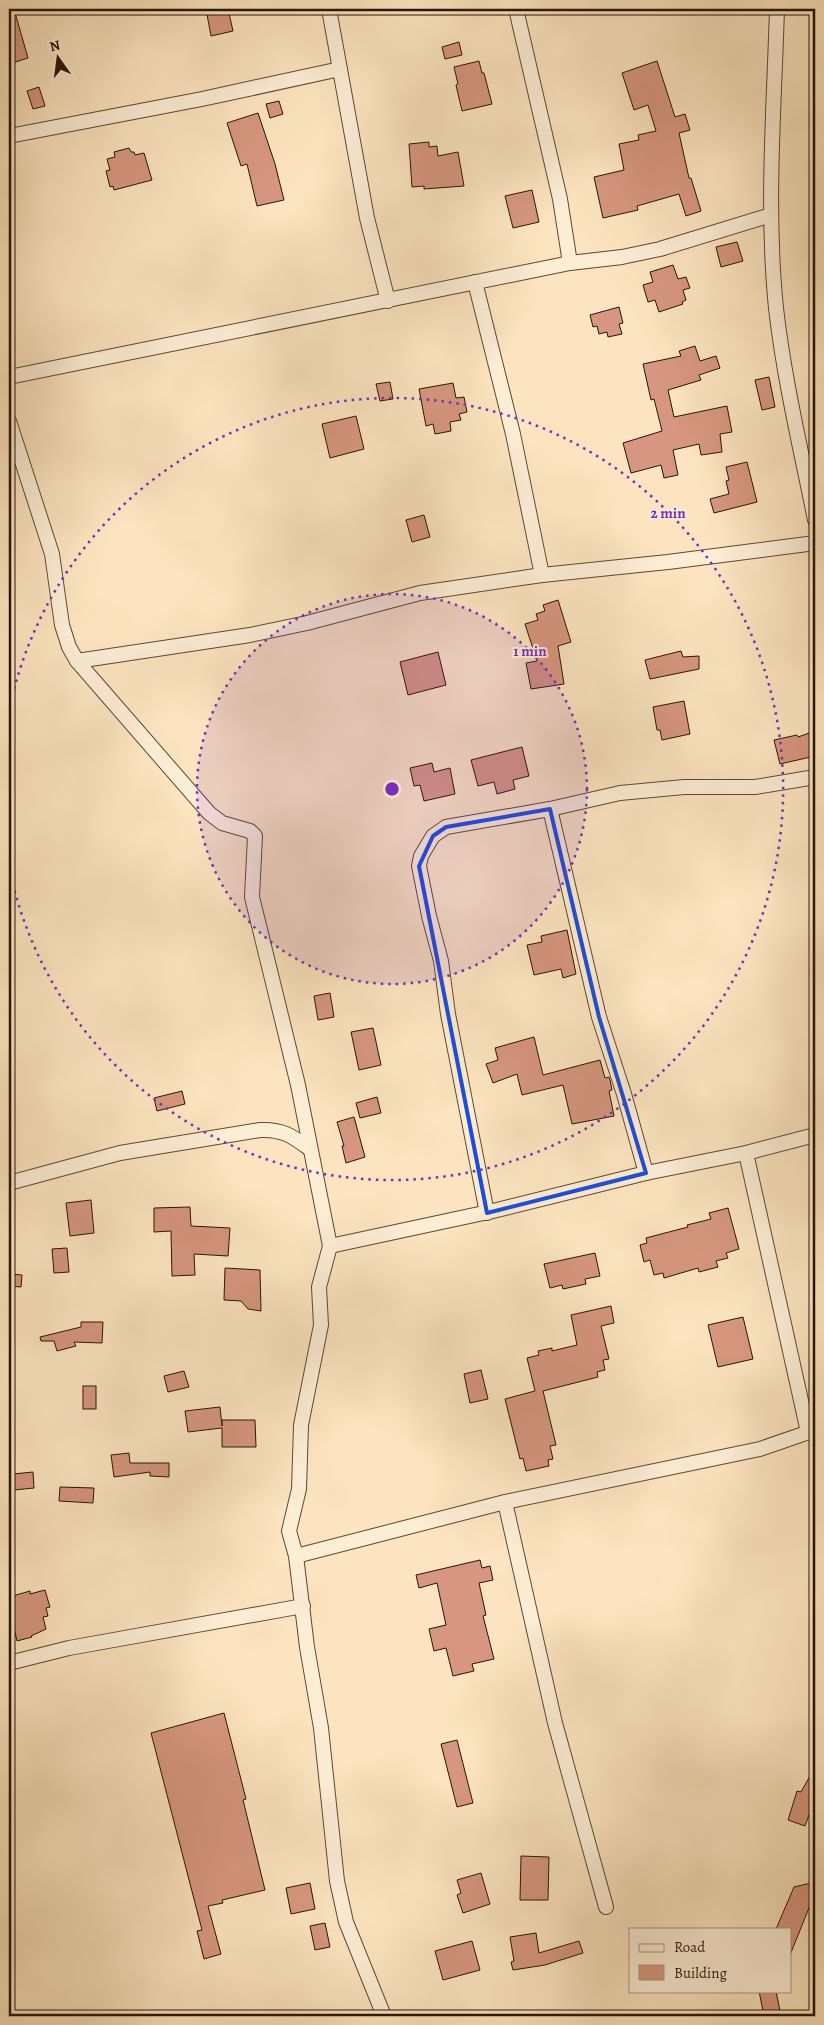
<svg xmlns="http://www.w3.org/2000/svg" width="824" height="2025" font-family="Alegreya,serif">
<rect width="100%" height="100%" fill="#fbe4bf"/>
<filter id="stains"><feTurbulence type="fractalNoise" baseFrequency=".004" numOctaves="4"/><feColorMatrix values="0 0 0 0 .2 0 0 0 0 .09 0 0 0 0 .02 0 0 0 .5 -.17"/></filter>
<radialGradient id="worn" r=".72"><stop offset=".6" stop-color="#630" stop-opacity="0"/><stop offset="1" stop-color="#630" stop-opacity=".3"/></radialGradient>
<g fill="#d6967f" stroke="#291404">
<polygon points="9,9 14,9 28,58 9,64"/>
<polygon points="206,9 228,9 233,31 211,36"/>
<polygon points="459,42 462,55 445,59 442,47"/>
<polygon points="479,61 482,73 484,73 492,104 462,111 456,85 458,84 454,67"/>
<polygon points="657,61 675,117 685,114 690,130 679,133 689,178 691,178 701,211 686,216 679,194 637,206 638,210 603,218 594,177 624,170 619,144 639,140 638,135 656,131 648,105 634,110 622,73"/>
<polygon points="39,87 45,106 33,109 27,91"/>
<polygon points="279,101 283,114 270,118 266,104"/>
<polygon points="258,113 275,164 284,200 257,206 247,164 241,166 227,123"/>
<polygon points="429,142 429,147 437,146 438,156 458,152 464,186 424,189 424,186 412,187 409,144"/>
<polygon points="129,148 131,152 134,152 135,155 144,153 152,180 114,190 113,186 110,187 106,171 110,170 107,159 115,157 114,152"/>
<polygon points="532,190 539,222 513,228 505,196"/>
<polygon points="737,242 743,261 721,267 716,247"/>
<polygon points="673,265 678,279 686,277 690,288 683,290 686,300 682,302 683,304 659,312 655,300 648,302 643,285 653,282 650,272"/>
<polygon points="619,307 623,323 619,324 622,334 608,337 607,332 599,334 597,326 593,327 590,315"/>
<polygon points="695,346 700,361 716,356 720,368 699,375 701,380 668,390 674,417 727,406 732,432 720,434 722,452 701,455 699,444 673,450 678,475 664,478 661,465 631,473 623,443 662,431 654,399 651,400 643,364 681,356 679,351"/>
<polygon points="769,377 775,407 762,410 755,380"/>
<polygon points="390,382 393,399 380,401 376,384"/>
<polygon points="453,383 456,398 464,397 467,412 459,414 461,420 450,422 451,431 435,434 433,424 426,426 419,389"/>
<polygon points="356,416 364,449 330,458 322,424"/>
<polygon points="747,462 757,502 714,513 710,499 729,494 726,481 729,480 726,467"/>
<polygon points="424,515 430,537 412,542 406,520"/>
<polygon points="558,600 571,642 558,646 564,684 531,689 526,663 537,661 525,624 538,620 536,614 545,611 543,605"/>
<polygon points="681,651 683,657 699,656 699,669 650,679 645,660"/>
<polygon points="438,652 446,685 408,695 400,662"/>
<polygon points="684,701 690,734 662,740 660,730 657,730 653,707"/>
<polygon points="815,731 815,756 780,764 774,740 797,735 798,737"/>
<polygon points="522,747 529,776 513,780 515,789 497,794 494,782 478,786 471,760"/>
<polygon points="432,763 434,772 450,768 455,794 424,801 420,785 414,786 410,768"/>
<polygon points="567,930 576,974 563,978 561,969 534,975 527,945 542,942 541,936"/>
<polygon points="330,993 334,1017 318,1020 314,996"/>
<polygon points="373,1028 381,1065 359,1070 351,1032"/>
<polygon points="534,1037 543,1075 600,1060 605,1078 609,1077 610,1080 612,1090 609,1091 614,1116 572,1124 563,1085 522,1095 517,1074 493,1083 486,1064 498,1060 495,1048"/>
<polygon points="182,1091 185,1104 157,1111 154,1098"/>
<polygon points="377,1097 381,1113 360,1118 356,1103"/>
<polygon points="354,1117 365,1157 346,1163 342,1146 344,1146 337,1122"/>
<polygon points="91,1200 94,1233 70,1236 66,1203"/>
<polygon points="190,1207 191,1226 230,1228 228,1256 194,1254 195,1275 172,1276 171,1231 154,1232 154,1208"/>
<polygon points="728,1208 739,1249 726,1253 728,1258 716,1261 718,1267 699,1272 698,1268 664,1278 663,1273 654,1275 650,1260 644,1262 640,1245 647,1243 646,1238 688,1227 687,1225 711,1219 709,1213"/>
<polygon points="67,1248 69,1272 54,1273 52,1249"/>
<polygon points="595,1253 600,1276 585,1279 586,1284 563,1289 562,1285 550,1288 544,1264"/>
<polygon points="225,1268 260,1270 261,1311 248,1309 241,1301 224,1300"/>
<polygon points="9,1274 22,1275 21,1287 9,1286"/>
<polygon points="611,1306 614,1323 601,1326 609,1359 603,1360 605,1370 597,1372 598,1377 543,1391 556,1445 550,1446 553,1459 548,1460 549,1466 526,1471 523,1458 520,1459 505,1399 535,1391 527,1358 539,1355 538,1351 552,1348 552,1351 577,1345 571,1315"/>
<polygon points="743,1317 753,1359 718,1367 708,1325"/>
<polygon points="81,1322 103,1322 102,1343 74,1342 76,1346 57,1351 54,1341 41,1341 40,1337 81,1327"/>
<polygon points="481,1370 488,1399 470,1403 464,1374"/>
<polygon points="184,1371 189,1387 168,1392 164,1376"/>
<rect x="83" y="1386" width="13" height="23"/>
<polygon points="220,1407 222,1426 222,1420 255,1420 256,1447 222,1447 222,1428 188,1432 185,1411"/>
<polygon points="129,1453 130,1463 169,1463 169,1477 150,1476 150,1472 114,1477 111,1455"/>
<polygon points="33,1472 34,1488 14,1490 13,1474"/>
<polygon points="60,1487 94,1488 93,1503 59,1501"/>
<polygon points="480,1560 482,1568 490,1566 493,1580 479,1583 486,1615 483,1616 494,1659 472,1664 474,1671 453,1676 446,1648 434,1651 429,1629 446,1625 437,1583 419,1588 416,1575"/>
<polygon points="45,1590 50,1607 46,1608 48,1616 43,1617 46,1629 31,1636 32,1637 17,1641 9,1607 9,1597 30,1591 30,1594"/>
<polygon points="224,1713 246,1799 243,1800 265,1890 222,1900 223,1903 208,1906 221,1954 204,1959 197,1931 202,1930 151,1733"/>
<polygon points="457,1740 473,1803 457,1807 441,1744"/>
<polygon points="815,1767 815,1798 805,1826 788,1820 797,1791 801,1792"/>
<polygon points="521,1856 549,1857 548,1900 520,1900"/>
<polygon points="481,1873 490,1904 463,1913 457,1895 461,1893 457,1880"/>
<polygon points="815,1882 815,1893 790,1955 790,1929 776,1929 794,1887"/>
<polygon points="310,1883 315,1909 291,1914 286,1888"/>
<polygon points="325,1923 330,1947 315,1950 310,1926"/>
<polygon points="536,1933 539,1953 579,1941 583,1953 545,1965 513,1970 511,1962 514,1961 510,1937"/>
<polygon points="472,1941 480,1970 443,1980 435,1951"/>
<polygon points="759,1991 776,1991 781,2016 764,2016"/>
</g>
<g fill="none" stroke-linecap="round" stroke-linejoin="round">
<defs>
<g id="minor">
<polyline points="329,9 367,218 388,301"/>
<polyline points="516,9 560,199 570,263"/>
<path d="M777,9C774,108 766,209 776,308C784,379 801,450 815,520"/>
<polyline points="9,136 202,99 340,69"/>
<polyline points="475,282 513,434 542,575 668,562 815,543"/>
<polyline points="9,377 570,263 622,257 660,249 771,215"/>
<polyline points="9,421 52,554 62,625 69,647 77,661 209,813 222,823 250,831 255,836 252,897 298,1085 330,1246 319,1287 321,1325 301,1425 299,1489 289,1531 296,1556 307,1647 321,1728 337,1881 346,1922 384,2016"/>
<polyline points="77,661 250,635 307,623 420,593 542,575"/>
<polyline points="550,809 599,1017 624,1094 646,1173"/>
<polyline points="746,1153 808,1432"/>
<path d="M9,1183L120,1153L260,1130C283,1129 292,1136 310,1149"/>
<polyline points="487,1213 448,1014 441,961 429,916 419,866 421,856 433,836 446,827 550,809 620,793 684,787 755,787 815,777"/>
<polyline points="330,1246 493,1211 646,1173 746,1153 815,1135"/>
<polyline points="505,1502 555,1723 606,1907"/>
<polyline points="296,1556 505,1502 760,1449 815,1430"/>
<polyline points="9,1663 69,1648 303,1606"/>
</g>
</defs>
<use href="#minor" stroke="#5e4833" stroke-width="16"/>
<use href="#minor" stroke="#fcedd5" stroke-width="14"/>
</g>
<path fill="none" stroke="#1d4ed8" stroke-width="4" stroke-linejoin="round" d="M550,809L599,1017L646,1173L487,1213L419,866L433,836L446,827Z"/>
<circle cx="392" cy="789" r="195" fill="#7b2cbf" fill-opacity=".12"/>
<g fill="none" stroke="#7b2cbf" stroke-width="2.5" stroke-dasharray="2.5 5">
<circle cx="392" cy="789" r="195"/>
<path d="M9 711A391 391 0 1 1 9 867"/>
</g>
<circle cx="392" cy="789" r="8" fill="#7b2cbf" stroke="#fcedd5" stroke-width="2.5"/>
<g font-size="15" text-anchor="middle" font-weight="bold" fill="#7b2cbf" stroke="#fcedd5" stroke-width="4" stroke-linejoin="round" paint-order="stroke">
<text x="668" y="518">2 min</text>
<text x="530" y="656">1 min</text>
</g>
<rect width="824" height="2025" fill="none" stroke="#fbe4bf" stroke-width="30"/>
<rect x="10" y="10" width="804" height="2005" fill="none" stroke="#291404" stroke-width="2.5"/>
<rect x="15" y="15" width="794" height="1995" fill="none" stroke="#291404"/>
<rect x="629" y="1928" width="162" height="65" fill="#fcedd5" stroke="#a89681"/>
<rect x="639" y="1944" width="25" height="8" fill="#fcedd5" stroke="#a89681"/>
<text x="674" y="1952" font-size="15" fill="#291404">Road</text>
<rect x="639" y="1965" width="25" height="15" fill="#d6967f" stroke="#a89681"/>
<text x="674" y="1978" font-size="15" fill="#291404">Building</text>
<g transform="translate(58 58) rotate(346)" stroke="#fcedd5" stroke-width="4" paint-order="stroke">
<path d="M0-4L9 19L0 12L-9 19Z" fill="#291404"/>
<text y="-8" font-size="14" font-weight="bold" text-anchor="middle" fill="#291404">N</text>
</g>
<rect width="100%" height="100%" filter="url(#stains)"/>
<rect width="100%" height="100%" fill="url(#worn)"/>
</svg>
